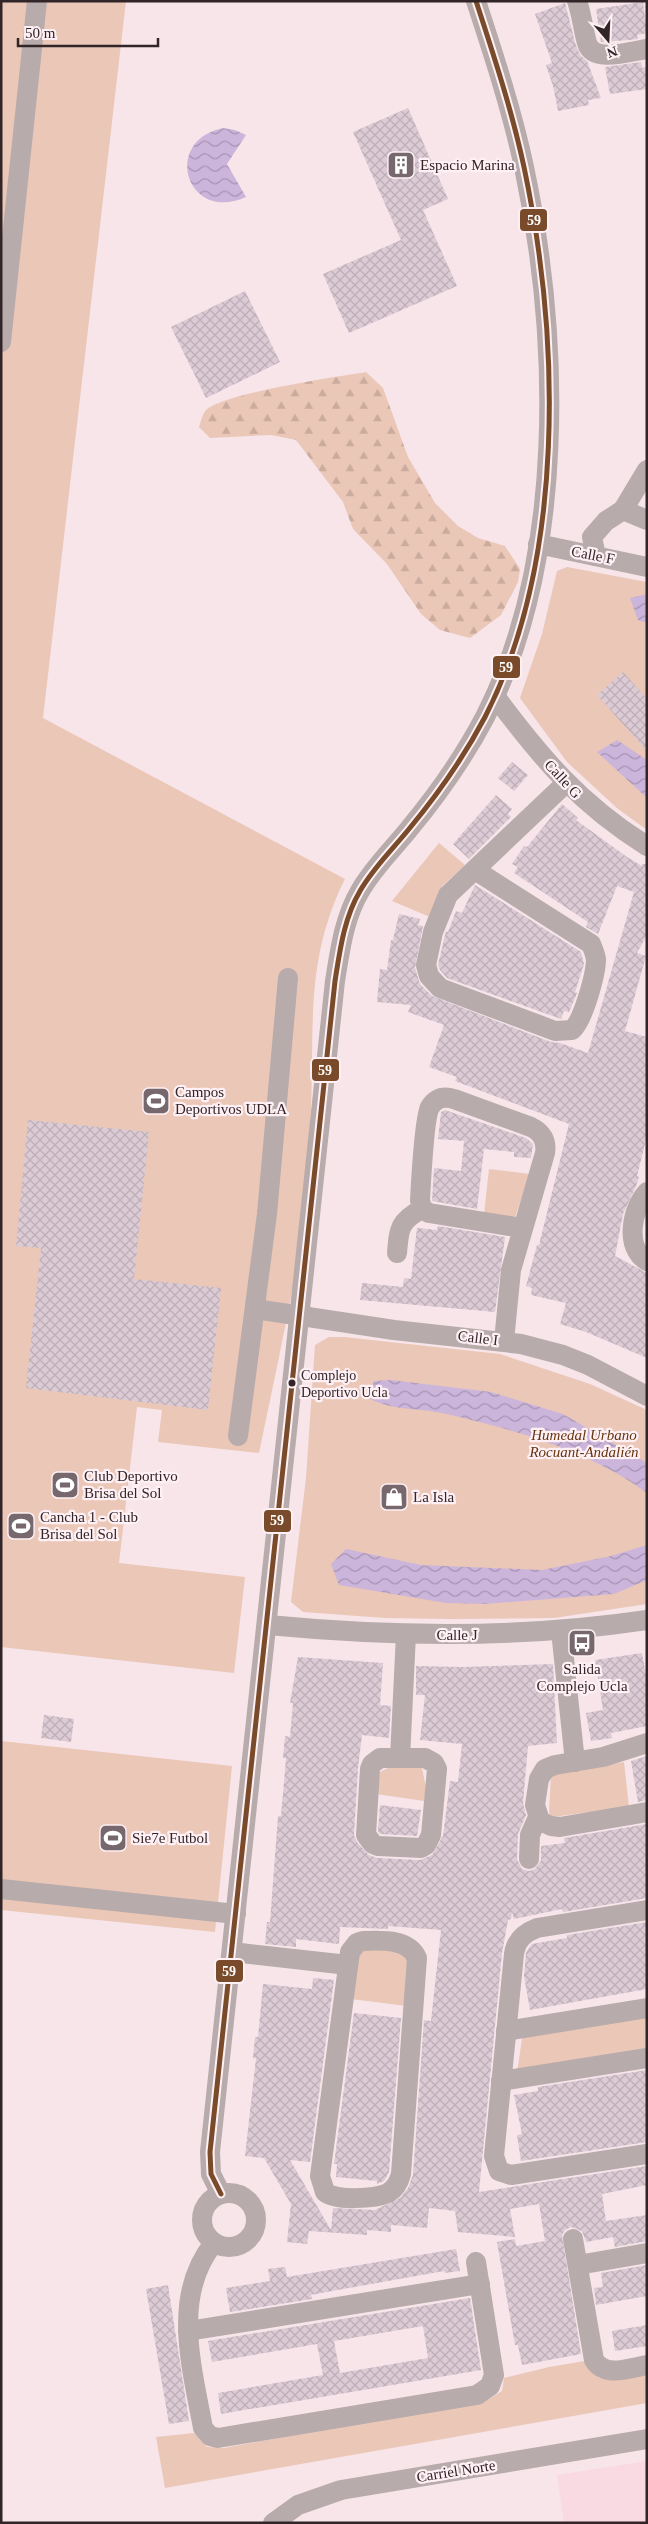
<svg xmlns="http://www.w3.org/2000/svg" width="648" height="2524" font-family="'Times New Roman',serif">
<defs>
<pattern id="forest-firs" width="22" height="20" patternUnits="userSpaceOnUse" patternTransform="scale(1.25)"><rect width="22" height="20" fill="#ebc7b7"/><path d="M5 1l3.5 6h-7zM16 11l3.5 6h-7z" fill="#caab9d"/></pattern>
<pattern id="water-waves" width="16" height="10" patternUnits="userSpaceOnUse" patternTransform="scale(1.25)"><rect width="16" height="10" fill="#ccb5db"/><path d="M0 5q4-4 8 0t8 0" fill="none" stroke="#a693b2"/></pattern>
<pattern id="building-cross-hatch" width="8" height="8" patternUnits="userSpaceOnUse" patternTransform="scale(1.25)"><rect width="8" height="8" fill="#dccbd5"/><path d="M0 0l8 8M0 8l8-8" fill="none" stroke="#bdaeb7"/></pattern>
</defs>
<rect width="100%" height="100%" fill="#f7e5ea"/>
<polygon fill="#f9dae2" points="647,2461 647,2523 564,2523 557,2475"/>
<g fill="#ebc7b7">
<path d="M1,1H126L43,718L345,879C302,965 316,1037 310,1128C308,1172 304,1219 297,1264C286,1327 272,1390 259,1453L158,1442L162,1410L137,1407L119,1563L245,1577L234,1673L1,1647Z"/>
<polygon points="567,567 647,582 647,830 618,809 567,762 520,698 542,634 557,571"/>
<polygon points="439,843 465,865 442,886 430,917 392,901"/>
<polygon points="489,1169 530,1174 515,1217 484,1214"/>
<polygon points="329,1337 344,1337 500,1354 590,1384 647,1410 647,1604 554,1618 452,1619 385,1618 303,1612 291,1602 306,1478 315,1345"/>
<polygon points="1,1741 232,1766 215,1932 1,1910"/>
<polygon points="624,1762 629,1807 552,1817 549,1813 551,1774"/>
<polygon points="398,1763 422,1768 426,1788 424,1801 376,1794 380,1772"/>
<polygon points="362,1947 406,1952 409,1957 407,2006 351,1999 357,1950"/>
<polygon points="647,2013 647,2051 517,2073 523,2032"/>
<polygon points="585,2361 599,2378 647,2371 647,2403 165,2488 156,2437 194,2433 207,2447 224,2448 489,2399 502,2391 504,2378 549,2367"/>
</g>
<path fill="url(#forest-firs)" d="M366,372L383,388L408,457L435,503L458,526L478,538L505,546L520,569L518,582L501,615L470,638L440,630L421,614L387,564L353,529L343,502L296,440L271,435L210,438L199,427C201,422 202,414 206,410C225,393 336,377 366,372Z"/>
<g fill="url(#water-waves)">
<path d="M223,128L235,130L246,135L227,164L246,197C187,224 161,141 223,128Z"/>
<polygon points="647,594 647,623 638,620 630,598"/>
<polygon points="617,740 647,760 647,798 597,752"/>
<path d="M391,1380L491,1392L563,1414L647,1463V1493C591,1451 513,1429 446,1414C417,1407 396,1412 368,1398L374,1381Z"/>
<polygon points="647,1545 647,1580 614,1594 485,1604 446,1603 339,1585 331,1564 346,1549 421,1565 542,1570 611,1556"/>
</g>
<g fill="url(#building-cross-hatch)" fill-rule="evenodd">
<polygon points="643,2 647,33 637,35 638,39 629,40 601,42 596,9"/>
<polygon points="565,3 576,46 581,56 587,61 601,98 588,100 589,105 558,111 553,86 546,65 552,63 535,14"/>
<polygon points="641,62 642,68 647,67 647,89 610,94 605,67"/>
<polygon points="408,108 448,199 423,210 457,286 349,333 323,274 401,240 353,132"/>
<polygon points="245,291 280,362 206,398 171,327"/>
<polygon points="623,672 647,699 647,751 597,695"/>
<polygon points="512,762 528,775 514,791 498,778"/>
<polygon points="496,795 512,809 508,814 511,817 469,859 453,844"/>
<polygon points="562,804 578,818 576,820 627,857 642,866 642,864 647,864 647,935 637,953 646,956 625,1031 647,1037 647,1136 637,1176 639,1177 636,1186 623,1214 615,1256 647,1273 647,1358 586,1332 560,1324 566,1303 531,1295 532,1288 526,1286 537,1245 539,1245 569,1124 455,1081 457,1077 429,1067 444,1025 408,1012 411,1005 377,1002 380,969 387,970 391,940 393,940 399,914 420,919 418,925 423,926 415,968 420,984 432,996 551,1042 560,1043 588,1053 634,892 617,886 598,934 586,927 588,922 514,873 518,867 512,864 524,846 527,847"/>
<polygon points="475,885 581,952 584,964 575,992 577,993 569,1012 564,1011 561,1019 447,978 440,970 438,965 446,931 448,932 456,911 462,913"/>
<polygon points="445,1110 526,1138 533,1144 531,1158 514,1157 514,1152 484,1149 477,1209 432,1201 434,1168 461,1171 464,1141 438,1139 441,1112"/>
<polygon points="28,1120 149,1132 134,1279 221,1288 208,1410 26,1388 41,1248 16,1246"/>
<polygon points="438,1226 505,1237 495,1312 360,1300 362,1283 403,1287 404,1278 411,1279 417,1228 437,1230"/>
<polygon points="642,1653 647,1681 647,1726 611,1733 612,1738 591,1741 586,1713 603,1710 595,1660"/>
<polygon points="298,1657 383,1663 380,1705 391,1706 389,1738 362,1735 358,1768 354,1835 357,1842 369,1855 377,1858 420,1860 432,1855 443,1836 450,1781 458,1782 462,1744 420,1740 425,1695 416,1695 416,1666 464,1667 553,1664 557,1743 528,1746 523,1803 526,1815 518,1834 517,1859 522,1869 529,1871 535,1869 541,1860 541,1846 565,1843 564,1838 647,1824 647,1898 563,1912 562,1909 514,1919 512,1912 511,1919 508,1920 502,1953 479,2192 647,2166 647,2185 602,2194 606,2221 647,2215 647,2241 615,2247 613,2237 586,2242 582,2231 571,2227 565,2230 562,2235 581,2354 522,2365 518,2345 515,2345 497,2242 515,2239 516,2246 545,2241 539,2204 510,2209 515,2237 458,2232 455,2211 429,2208 427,2228 391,2225 391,2232 367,2230 367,2235 309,2231 307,2244 287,2242 291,2204 264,2158 245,2156 256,2058 253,2058 255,2037 258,2037 263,1984 312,1989 313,1978 334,1980 310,2162 290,2160 331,2230 333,2208 375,2210 400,2198 408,2188 413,2175 424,2020 431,2021 435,1984 441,1930 388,1926 388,1929 340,1927 339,1944 296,1939 296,1947 265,1944 267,1922 270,1922 278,1816 281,1816 284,1782 286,1758 283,1758 285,1736 290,1737 293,1703 290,1703"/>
<polygon points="44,1715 74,1719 71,1742 41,1738"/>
<polygon points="647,1756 647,1800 638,1802 631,1761"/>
<polygon points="380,1805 421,1810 417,1836 380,1834 378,1831"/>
<polygon points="647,1922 647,1989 530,2010 524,1976 526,1952 532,1944 567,1938 567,1935"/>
<polygon points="354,2013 401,2018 389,2172 384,2181 377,2184 377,2181 336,2177 337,2164 334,2164"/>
<polygon points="647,2070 647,2142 521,2161 517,2135 522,2134 514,2095 538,2091 538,2087"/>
<polygon points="456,2249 460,2271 445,2273 444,2271 332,2291 311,2295 312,2299 230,2312 226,2288 270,2281 268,2269 285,2267 287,2277"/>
<polygon points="647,2265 647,2296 596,2305 594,2288 603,2287 601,2273"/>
<polygon points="168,2285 189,2421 169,2424 146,2289"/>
<path d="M470,2298L481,2370L221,2414L218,2393L323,2375L317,2344L212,2362L208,2341ZM423,2326L428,2358L340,2373L334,2341Z"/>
<polygon points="647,2325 647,2346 615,2351 612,2331"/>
</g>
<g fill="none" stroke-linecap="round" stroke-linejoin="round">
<g stroke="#b7abab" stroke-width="20">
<path d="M577,1C582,15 583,29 587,43C593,64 631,51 647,49"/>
<polyline points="1,342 37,1"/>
<polyline points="623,510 647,470"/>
<polyline points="538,544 647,567"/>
<polyline points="596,556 592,537 606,521 623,510 647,520"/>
<path d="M495,696C541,758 581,805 647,846"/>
<path d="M475,870L591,944C593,949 595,953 596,959C596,974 583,1021 572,1030L555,1031L440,988L429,976L426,965L433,932L448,895L566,783"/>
<path d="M647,1192C632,1208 624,1248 647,1261"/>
<path d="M397,1253C399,1229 399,1221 422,1209"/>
<polyline points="255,1309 394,1330 521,1344 563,1355 588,1365 647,1396"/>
<path d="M504,1341L511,1270L545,1153C547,1141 542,1132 531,1127L454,1099C444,1096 436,1098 430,1107C424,1118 421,1183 420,1200L422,1209L429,1213L522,1228"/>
<polyline points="238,1436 267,1214 288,978"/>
<path d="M268,1625C394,1637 520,1639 647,1620"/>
<polyline points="561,1631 575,1762"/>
<polyline points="647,1743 603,1757 555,1765 545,1769 539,1779 535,1805 540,1821 551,1826 560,1827 647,1812"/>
<polygon points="380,1758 425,1758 434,1763 437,1769 431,1835 426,1845 421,1848 378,1846 373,1844 366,1835 370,1769 372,1764"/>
<polyline points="400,1758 406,1634"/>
<polyline points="529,1859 530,1835 538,1817"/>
<polyline points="1,1889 236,1914"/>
<path d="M647,1910L537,1928C524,1933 516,1940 514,1954L494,2156L499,2171L511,2175L647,2154"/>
<path d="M363,1941C382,1940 409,1939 417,1958L401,2174C399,2182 395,2189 388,2193C375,2199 335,2201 325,2192L320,2176L350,1952L357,1943Z"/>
<polyline points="232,1952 348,1965"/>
<polyline points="506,2031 647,2008"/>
<polyline points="501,2081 647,2058"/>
<circle cx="229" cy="2220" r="27"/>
<path d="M221,2194L211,2174L210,2152L335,981C340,950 344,918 360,891C373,868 392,850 409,829C438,794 464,757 485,717C566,559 560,338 524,167C512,111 494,56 476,1"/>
<path d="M573,2239L594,2360C605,2378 629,2368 647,2365"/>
<path d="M214,2243C171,2295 192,2368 203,2428L210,2436L218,2438L477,2395L490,2386L494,2375L476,2262"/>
<polyline points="578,2265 647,2253"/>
<polyline points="188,2331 480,2284"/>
<polyline points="273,2523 298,2505 341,2490 647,2439"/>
</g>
<defs>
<path id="bus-1" d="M221,2194L211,2174L210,2152L335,981C340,950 344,918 360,891C373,868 392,850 409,829C438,794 464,757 485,717C566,559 560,338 524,167C512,111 494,56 476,1"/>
</defs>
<use href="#bus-1" stroke="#fef0f4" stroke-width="9"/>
<use href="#bus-1" stroke="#7a4b2a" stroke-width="5"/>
</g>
<defs>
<symbol id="building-square" viewBox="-11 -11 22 22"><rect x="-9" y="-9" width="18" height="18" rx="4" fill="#76686c" stroke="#fef0f4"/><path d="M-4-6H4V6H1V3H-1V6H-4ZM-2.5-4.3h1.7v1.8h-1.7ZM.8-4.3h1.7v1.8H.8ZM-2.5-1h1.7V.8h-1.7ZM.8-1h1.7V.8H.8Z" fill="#fff"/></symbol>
<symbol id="stadium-square" viewBox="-11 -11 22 22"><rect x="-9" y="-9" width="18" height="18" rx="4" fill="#76686c" stroke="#fef0f4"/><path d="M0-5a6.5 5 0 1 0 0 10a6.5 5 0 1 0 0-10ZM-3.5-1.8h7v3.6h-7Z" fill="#fff"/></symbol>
<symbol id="shop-square" viewBox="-11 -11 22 22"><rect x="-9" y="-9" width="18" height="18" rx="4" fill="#76686c" stroke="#fef0f4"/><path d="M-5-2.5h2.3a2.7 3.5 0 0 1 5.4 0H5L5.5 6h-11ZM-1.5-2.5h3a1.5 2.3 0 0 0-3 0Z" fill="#fff"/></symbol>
<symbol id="bus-square" viewBox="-11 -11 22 22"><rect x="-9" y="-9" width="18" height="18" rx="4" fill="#76686c" stroke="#fef0f4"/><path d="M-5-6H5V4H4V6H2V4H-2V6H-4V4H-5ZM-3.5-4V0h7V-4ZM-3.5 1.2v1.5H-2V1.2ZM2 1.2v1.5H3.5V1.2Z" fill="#fff"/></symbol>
</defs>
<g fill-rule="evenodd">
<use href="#building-square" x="385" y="149" width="32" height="32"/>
<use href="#stadium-square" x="140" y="1085" width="32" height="32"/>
<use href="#stadium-square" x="49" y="1469" width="32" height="32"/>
<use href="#shop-square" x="378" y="1481" width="32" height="32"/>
<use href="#stadium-square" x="5" y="1510" width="32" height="32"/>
<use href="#bus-square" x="566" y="1627" width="32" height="32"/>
<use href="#stadium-square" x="97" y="1822" width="32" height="32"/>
</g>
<circle fill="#312528" stroke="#fef0f4" stroke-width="2" cx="292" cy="1383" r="4.5"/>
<g text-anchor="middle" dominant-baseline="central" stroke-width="4.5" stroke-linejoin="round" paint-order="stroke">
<g font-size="14" fill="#312528" stroke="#fef0f4" text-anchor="start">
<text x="301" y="1375">Complejo<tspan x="301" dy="17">Deportivo Ucla</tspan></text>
</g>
<g font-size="15" fill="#312528" stroke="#fef0f4" text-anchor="start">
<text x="420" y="165">Espacio Marina</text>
<text x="175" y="1092">Campos<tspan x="175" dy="17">Deportivos UDLA</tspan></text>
<text x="84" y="1476">Club Deportivo<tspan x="84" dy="17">Brisa del Sol</tspan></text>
<text x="413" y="1497">La Isla</text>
<text x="40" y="1517">Cancha 1 - Club<tspan x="40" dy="17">Brisa del Sol</tspan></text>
<text x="582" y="1669" text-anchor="middle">Salida<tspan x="582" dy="17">Complejo Ucla</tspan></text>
<text x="132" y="1838">Sie7e Futbol</text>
</g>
<g font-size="15" fill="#312528" stroke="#fef0f4">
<text transform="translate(593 555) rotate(11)">Calle F</text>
<text transform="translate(563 779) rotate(47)">Calle G</text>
<text transform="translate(478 1338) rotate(7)">Calle I</text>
<text x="457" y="1635">Calle J</text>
<text transform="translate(456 2471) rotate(-9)">Carriel Norte</text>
</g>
<g font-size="15" font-style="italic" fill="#66350f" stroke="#fef0f4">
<text x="584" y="1435">Humedal Urbano<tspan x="584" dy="17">Rocuant-Andalién</tspan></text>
</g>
</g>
<g stroke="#fef0f4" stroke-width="2">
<rect x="519" y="208" width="29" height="24" rx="5" fill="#7a4b2a"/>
<rect x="492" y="655" width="29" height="24" rx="5" fill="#7a4b2a"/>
<rect x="311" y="1058" width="29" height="24" rx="5" fill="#7a4b2a"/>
<rect x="263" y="1509" width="29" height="24" rx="5" fill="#7a4b2a"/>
<rect x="215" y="1959" width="29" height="24" rx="5" fill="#7a4b2a"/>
</g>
<g font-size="14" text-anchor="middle" font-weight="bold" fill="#fff">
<text x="534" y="225">59</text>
<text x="506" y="672">59</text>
<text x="325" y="1075">59</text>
<text x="277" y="1525">59</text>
<text x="229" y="1976">59</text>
</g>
<rect width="648" height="2524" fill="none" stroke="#312528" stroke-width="5"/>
<g transform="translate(608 40) rotate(161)" stroke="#fef0f4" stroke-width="4" paint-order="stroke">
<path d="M0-4L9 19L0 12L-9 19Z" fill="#312528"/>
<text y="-8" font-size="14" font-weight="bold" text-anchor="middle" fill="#312528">N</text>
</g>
<path d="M18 38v8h140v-8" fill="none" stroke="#312528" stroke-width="2.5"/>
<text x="25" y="38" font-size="15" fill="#312528" stroke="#fef0f4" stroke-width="4" paint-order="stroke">50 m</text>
</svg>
